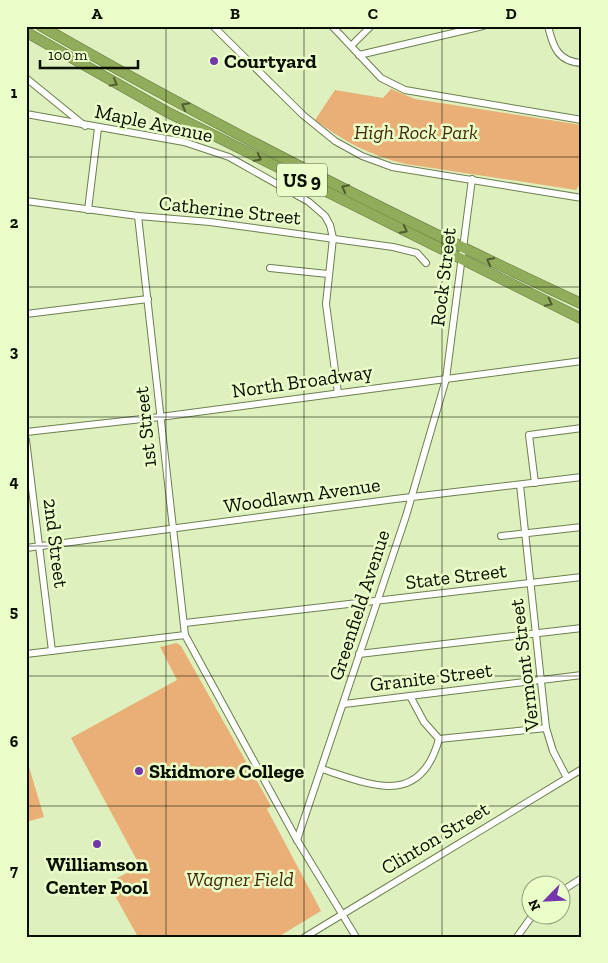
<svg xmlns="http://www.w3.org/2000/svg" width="608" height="963" font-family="'Zilla Slab',serif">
<rect width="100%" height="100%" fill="#ddf0bd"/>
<g fill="#e9af77">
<path d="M391,89L415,99L582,125V181L576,190L406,164C371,156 343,141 315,120L335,90L383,98Z"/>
<polygon points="177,643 181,646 271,806 267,809 321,911 278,937 138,937 108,883 140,866 71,738 177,680 160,647"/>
<polygon points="26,757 44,817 26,822"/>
</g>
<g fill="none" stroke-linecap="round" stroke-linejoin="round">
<defs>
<g id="minor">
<polyline points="213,26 303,115 335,141 362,156 392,167 582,198"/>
<polyline points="332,26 381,78 405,90 582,120"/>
<path d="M548,26C553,47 558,62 582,63"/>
<polyline points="352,45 371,26"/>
<polyline points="359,55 483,26"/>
<polyline points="26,78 85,126"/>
<polyline points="26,114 184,142 229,157 309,202 325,216 330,225 333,238 326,304 338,393"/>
<polyline points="26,201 138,216 210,222 393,247 417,253 426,263"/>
<polyline points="88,210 98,128"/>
<polyline points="138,216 185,635 297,840 356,937"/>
<polyline points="270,268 328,274"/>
<polyline points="26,314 148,299"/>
<polyline points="26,432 160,417 582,361"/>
<polyline points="26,440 52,651"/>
<polyline points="535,483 529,435 582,428"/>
<polyline points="520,485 546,728 553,751 567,778"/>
<polyline points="501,536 582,527"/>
<polyline points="26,548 395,499 582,477"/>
<polyline points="185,623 582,577"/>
<polyline points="26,654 185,635"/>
<polyline points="359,654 582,628"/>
<polyline points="410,696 424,722 439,739 546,728"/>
<polyline points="344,704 582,675"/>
<path d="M322,769C371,785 420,808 439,739"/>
<polyline points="297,840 406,516 446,379 472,179"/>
<polyline points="560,892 582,878"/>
<polyline points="305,937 582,769"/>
<polyline points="517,937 532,916"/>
</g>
<g id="highway">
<path d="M41,26C216,127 398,218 582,304"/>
<polyline points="26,32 169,113 582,319"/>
</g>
</defs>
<use href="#minor" stroke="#6e7f50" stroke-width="8"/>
<use href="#highway" stroke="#62763c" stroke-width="11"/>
<use href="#minor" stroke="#fff" stroke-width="6"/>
<use href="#highway" stroke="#91ad5c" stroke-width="10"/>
</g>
<defs><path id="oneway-chevron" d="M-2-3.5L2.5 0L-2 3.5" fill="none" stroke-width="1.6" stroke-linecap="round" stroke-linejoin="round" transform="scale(1.25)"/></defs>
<g stroke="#4e5e2e">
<use href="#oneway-chevron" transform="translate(114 83) rotate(29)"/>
<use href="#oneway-chevron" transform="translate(185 106) rotate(-152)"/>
<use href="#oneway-chevron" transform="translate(258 158) rotate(27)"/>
<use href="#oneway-chevron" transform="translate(345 188) rotate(-153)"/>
<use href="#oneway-chevron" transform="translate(404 230) rotate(27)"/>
<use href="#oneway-chevron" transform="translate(490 261) rotate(-153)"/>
<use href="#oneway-chevron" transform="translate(549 303) rotate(26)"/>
</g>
<path fill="none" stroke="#0a0f01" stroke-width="1" stroke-opacity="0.55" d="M166,26V937M304,26V937M442,26V937M26,157H582M26,287H582M26,417H582M26,546H582M26,676H582M26,806H582"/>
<g fill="#7436ab" stroke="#eafeca" stroke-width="2">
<circle cx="214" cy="61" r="5"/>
<circle cx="139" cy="771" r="5"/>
<circle cx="97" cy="844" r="5"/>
</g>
<g text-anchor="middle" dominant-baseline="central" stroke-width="5" stroke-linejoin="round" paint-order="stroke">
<rect fill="#eafeca" stroke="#4d573d" stroke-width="1" x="277" y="163.5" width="50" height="33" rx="4"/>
<g font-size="19" font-weight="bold" fill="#0a0f01">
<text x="302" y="180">US 9</text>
</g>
<g font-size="20" font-weight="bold" fill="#0a0f01" stroke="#eafeca" text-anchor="start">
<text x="224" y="61">Courtyard</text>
<text x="149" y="771">Skidmore College</text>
<text x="97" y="864" text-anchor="middle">Williamson<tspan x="97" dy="23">Center Pool</tspan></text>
</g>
<g font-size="20" fill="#0a0f01" stroke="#eafeca">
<text transform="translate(154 123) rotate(12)">Maple Avenue</text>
<text transform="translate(230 210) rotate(6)">Catherine Street</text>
<text transform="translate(443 277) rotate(-83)">Rock Street</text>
<text transform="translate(302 381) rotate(-8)">North Broadway</text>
<text transform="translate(145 427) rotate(-96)">1st Street</text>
<text transform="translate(302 495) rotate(-8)">Woodlawn Avenue</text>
<text transform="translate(56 543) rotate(83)">2nd Street</text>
<text transform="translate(456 576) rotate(-7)">State Street</text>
<text transform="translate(359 605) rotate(-72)">Greenfield Avenue</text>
<text transform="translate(524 665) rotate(-97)">Vermont Street</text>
<text transform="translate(431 677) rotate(-7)">Granite Street</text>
<text transform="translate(435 838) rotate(-31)">Clinton Street</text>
</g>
<g font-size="20" font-style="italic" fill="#462909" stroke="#eafeca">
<text x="416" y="132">High Rock Park</text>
<text x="240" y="879">Wagner Field</text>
</g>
</g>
<rect width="608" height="963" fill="none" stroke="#eafeca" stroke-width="55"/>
<g transform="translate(546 900) rotate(246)"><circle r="24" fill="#eafeca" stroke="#909e7a"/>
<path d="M0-4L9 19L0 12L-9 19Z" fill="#7436ab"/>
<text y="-8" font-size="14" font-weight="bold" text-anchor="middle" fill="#0a0f01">N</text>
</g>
<path d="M40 60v8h98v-8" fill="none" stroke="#0a0f01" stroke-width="2.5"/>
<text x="48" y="60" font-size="15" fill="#0a0f01" stroke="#eafeca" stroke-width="4" paint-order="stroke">100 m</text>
<rect x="28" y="28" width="552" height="908" fill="none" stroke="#0a0f01" stroke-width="2"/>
<g font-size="16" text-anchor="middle" font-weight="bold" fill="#0a0f01">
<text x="97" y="19">A</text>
<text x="235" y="19">B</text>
<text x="373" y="19">C</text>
<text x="511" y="19">D</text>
<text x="14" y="98">1</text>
<text x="14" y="228">2</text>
<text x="14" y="357">3</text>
<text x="14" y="487">4</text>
<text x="14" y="617">5</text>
<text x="14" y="747">6</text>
<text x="14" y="876">7</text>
</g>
</svg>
